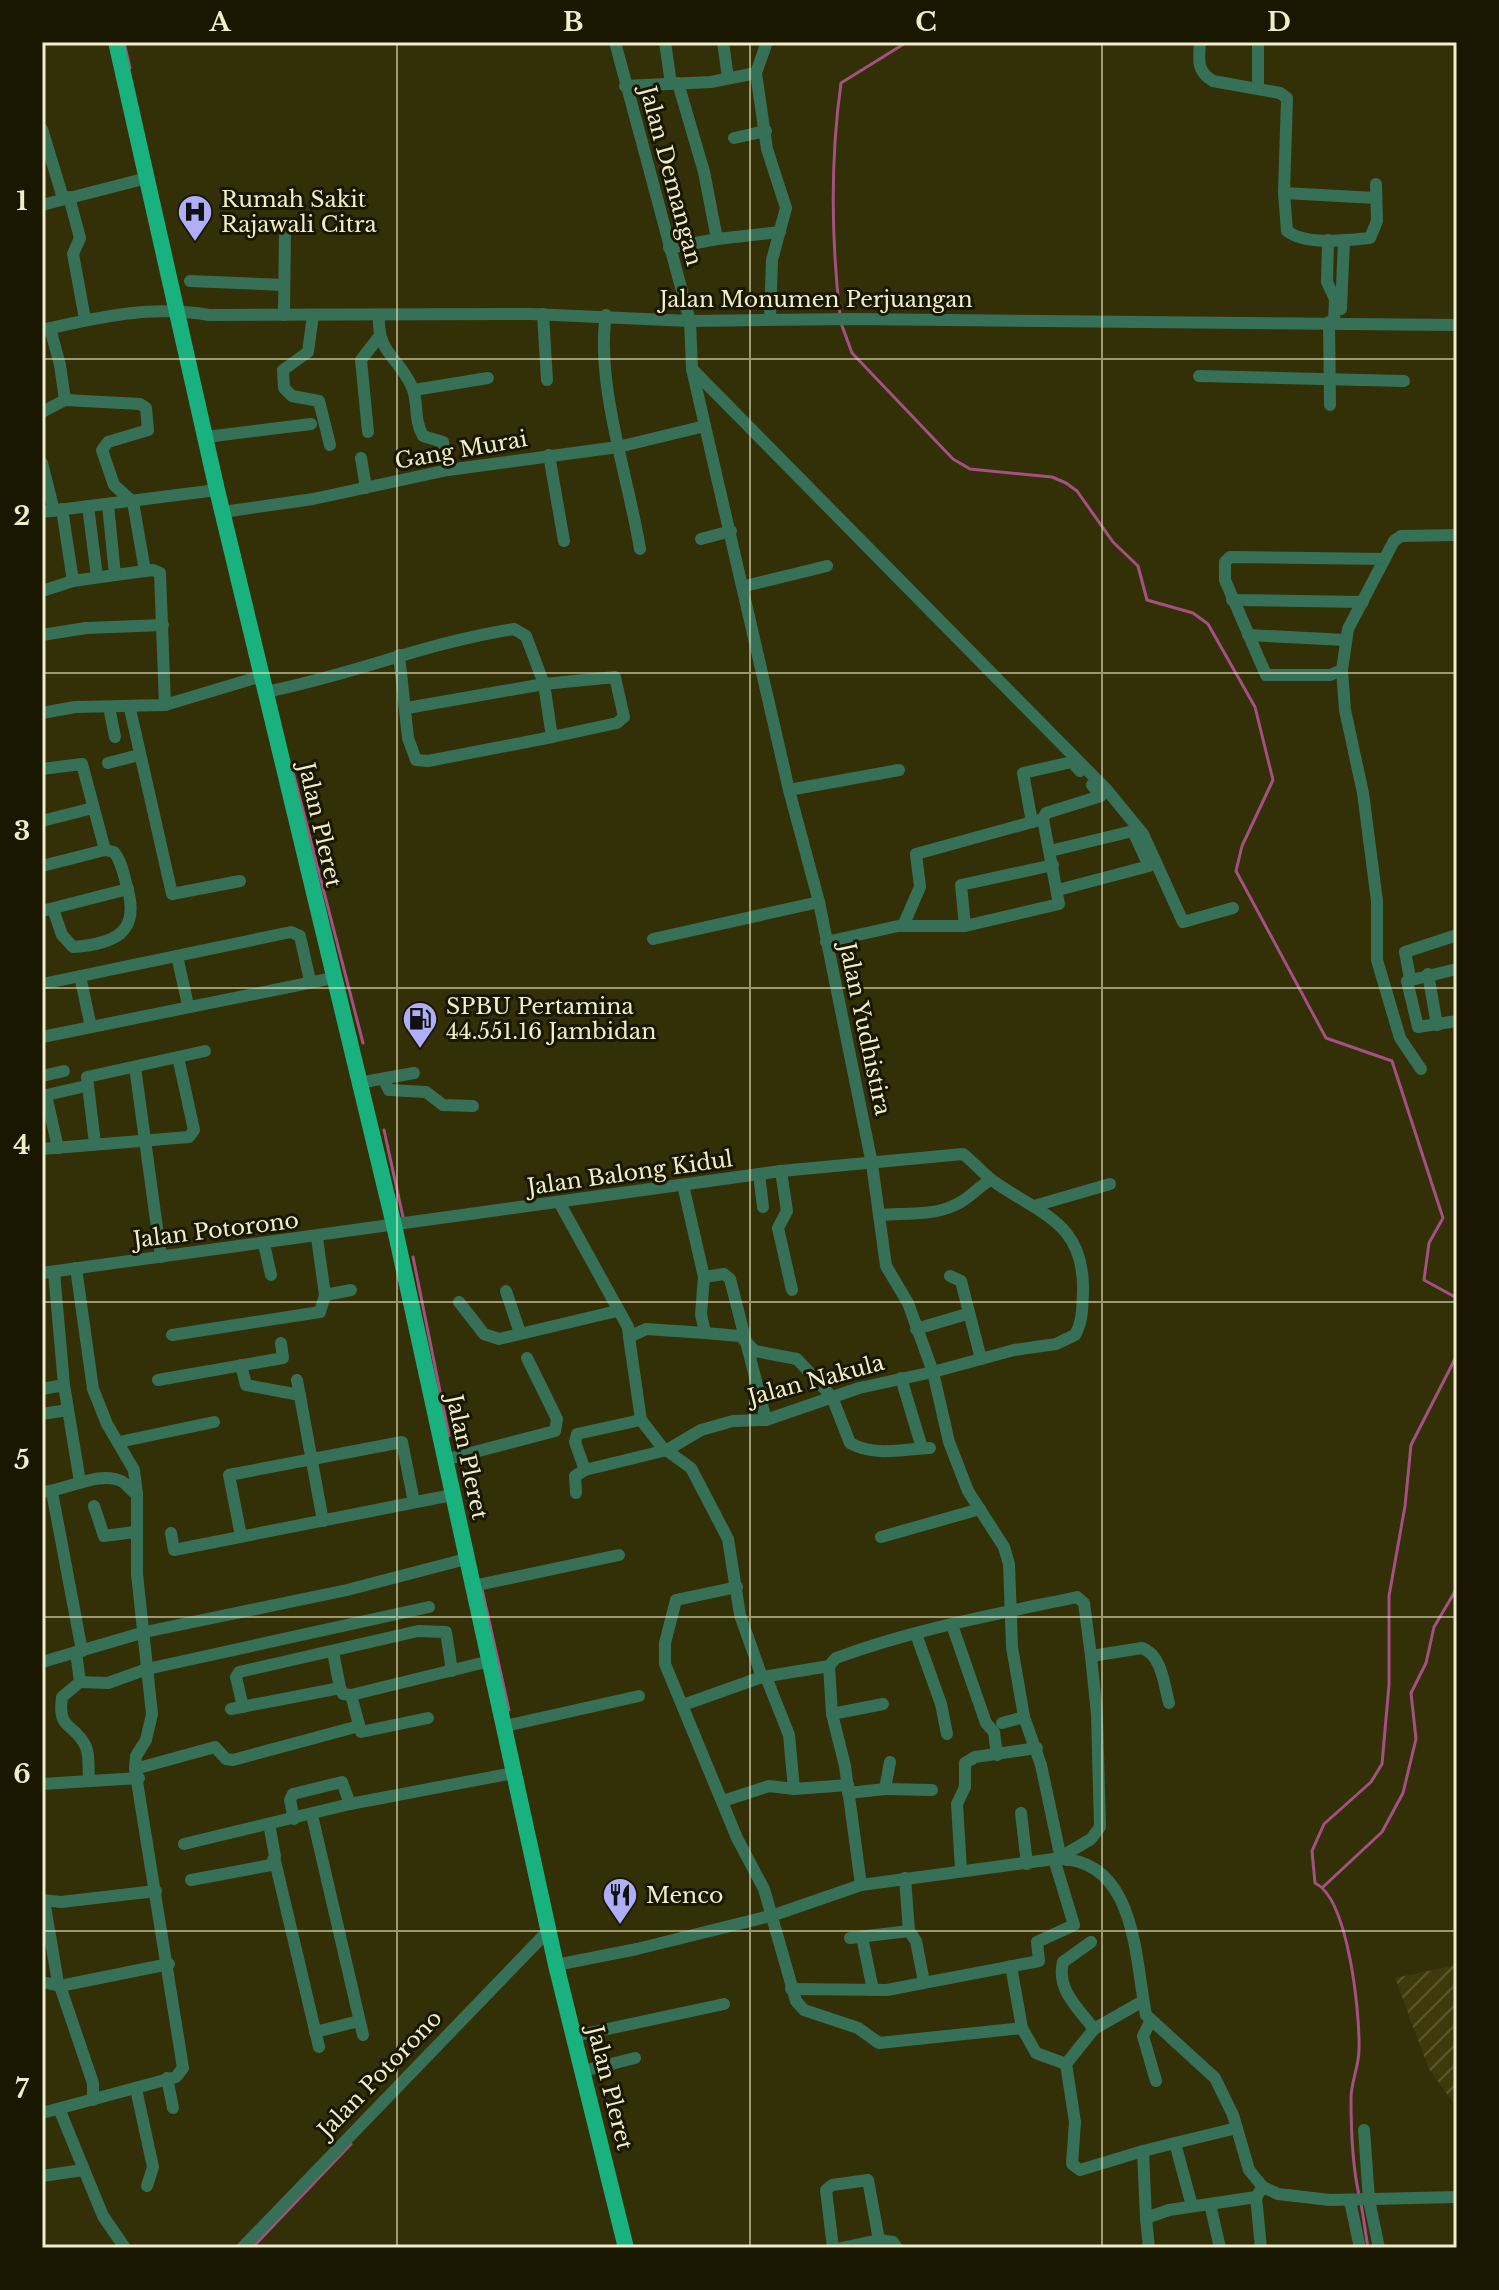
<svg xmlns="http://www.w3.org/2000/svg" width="1499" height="2290" font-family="'Libre Baskerville',serif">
<defs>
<pattern id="industrial-furrows" width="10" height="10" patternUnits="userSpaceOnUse" patternTransform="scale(2)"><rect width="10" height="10" fill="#3f3a0c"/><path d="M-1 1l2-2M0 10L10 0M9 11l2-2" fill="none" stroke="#5b572e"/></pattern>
</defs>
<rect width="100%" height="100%" fill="#332f07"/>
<polygon fill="url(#industrial-furrows)" points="1457,1965 1457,2108 1429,2069 1395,1978"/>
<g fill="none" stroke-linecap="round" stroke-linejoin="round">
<g stroke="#a35180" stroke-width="3">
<polyline points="124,42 130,68"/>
<path d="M840,315C831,236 830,162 841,83L907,42"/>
<polyline points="841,323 852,353 953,459 970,469 1052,477 1066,483 1077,491 1113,542 1138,566 1147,600 1193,613 1208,624 1255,707 1273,780 1242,846 1236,871 1326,1038 1392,1061 1443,1218 1429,1243 1424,1280 1457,1298"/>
<polyline points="293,772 363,1043"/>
<polyline points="384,1130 403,1217"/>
<polyline points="413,1257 449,1436"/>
<polyline points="482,1589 509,1710"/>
<polyline points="1323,1887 1382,1832 1403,1793 1416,1739 1411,1693 1426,1663 1434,1627 1457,1588"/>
<path d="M1359,2195C1352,2164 1351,2130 1351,2098C1351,2082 1359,2066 1359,2050C1360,2015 1349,1899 1315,1883L1312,1851L1324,1824L1371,1782L1382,1764L1389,1685V1596L1405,1506L1411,1445L1457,1355"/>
<polyline points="1361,2203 1368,2248"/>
<polyline points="252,2248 351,2144"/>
</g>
<g stroke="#367057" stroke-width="12">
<polyline points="665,42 671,84"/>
<polyline points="723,42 728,78"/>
<path d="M1200,42C1199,60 1196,71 1213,81L1280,93L1287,98L1284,193L1287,231C1307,246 1347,240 1370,238L1377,221L1376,184"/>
<polyline points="756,73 767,149 786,208 772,260 770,318"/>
<polyline points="678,83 704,172 717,239 780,232"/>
<polyline points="625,86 711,82 756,73 767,42"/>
<polyline points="1258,88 1258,42"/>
<polyline points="42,129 63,198"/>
<polyline points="734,138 766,131"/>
<polyline points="1284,193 1376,198"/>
<polyline points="69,197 80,238 73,254 85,319"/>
<polyline points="42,205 147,178"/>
<polyline points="1328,240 1327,282 1335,299 1334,322"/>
<polyline points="669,248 717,239"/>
<polyline points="190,281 284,285"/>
<polyline points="1341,309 1344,240"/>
<polyline points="543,314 547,380"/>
<polyline points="284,315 285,229"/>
<polyline points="313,315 308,352 283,370 284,388 292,396 319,401 330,445"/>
<path d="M606,315C595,382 629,480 640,549"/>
<path d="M379,316C377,353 398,356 412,387C419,403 413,418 423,436L443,442L448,470"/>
<polyline points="1329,322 1330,405"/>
<polyline points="50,328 60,365 65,400"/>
<path d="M42,330C99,317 150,305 209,315L531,314L690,321L852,319L1457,325"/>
<polyline points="692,369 1107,790 1143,834 1183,922 1233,908"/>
<polyline points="1199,376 1404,381"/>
<polyline points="414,390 488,378"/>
<polyline points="42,412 65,400 140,404 146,408 148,430 108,442 102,450 114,485 133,502 145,571"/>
<polyline points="368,432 361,360 378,338"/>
<polyline points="206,437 311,424"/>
<polyline points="549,455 564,541"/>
<polyline points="361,458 366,488"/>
<polyline points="42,463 54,511"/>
<polyline points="88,506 97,577"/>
<polyline points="62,509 73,581"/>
<polyline points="42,512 217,490"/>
<polyline points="223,512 313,499 448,470 618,447 705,426"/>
<polyline points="701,539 731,531"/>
<polyline points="1385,559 1230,557 1225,562 1225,580 1266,675 1330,675 1342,670 1348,629 1394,541 1401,536 1457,535"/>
<polyline points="115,575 153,570 160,573 165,705"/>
<polyline points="745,586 827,566"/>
<polyline points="42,591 73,581 115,575 108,505"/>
<polyline points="1232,600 1363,602"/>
<polyline points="42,635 86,628 163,625"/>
<polyline points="1248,635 1346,640"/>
<polyline points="399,655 408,738 416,760 428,761 552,737"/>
<polyline points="1342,670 1345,710 1363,793 1377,901 1377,960 1400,1038 1421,1069"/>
<path d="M265,692C349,676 428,642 514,629L526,636L544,684L615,677L624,717L617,723L552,737L544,684L407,708"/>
<polyline points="109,707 115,737"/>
<polyline points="130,709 172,894 240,881"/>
<polyline points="42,713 75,707 165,705 262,676"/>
<polyline points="108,763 139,755"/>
<polyline points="42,769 82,764 105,850"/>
<polyline points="789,790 899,770"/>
<polyline points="1043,819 1046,813 1101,796 1092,785"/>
<polyline points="42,821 93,808"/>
<polyline points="1032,822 1023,773 1072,762 1080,771"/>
<polyline points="1050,851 1133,831 1149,866 1058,890"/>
<path d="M42,866L105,850L114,852C122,862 124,876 127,887C141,933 114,944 73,947L62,935L53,909"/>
<polyline points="42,911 128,889"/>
<polyline points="965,926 961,885 1053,865"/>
<polyline points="653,939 819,902"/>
<polyline points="826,942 898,926 965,926 1059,904 1043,819 916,854 920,887 903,926"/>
<polyline points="177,956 188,1005"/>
<polyline points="1457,969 1407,981 1418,1027 1457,1021"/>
<polyline points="1428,974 1437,1025"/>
<polyline points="80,976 91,1027"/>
<polyline points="1410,978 1405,952 1457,935"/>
<polyline points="42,984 291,932 300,936 310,981"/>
<polyline points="42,1037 333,978"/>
<polyline points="135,1067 161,1257"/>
<polyline points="42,1076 64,1071"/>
<polyline points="384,1080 389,1090 426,1092 443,1105 473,1106"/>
<polyline points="358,1083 414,1073"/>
<polyline points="46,1095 58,1148"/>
<polyline points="42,1096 86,1086"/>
<polyline points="95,1144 87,1077 205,1051"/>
<polyline points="42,1149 189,1137 194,1130 178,1057"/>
<polyline points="781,1171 787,1211 778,1228 792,1290"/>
<polyline points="759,1174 763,1207"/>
<polyline points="559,1202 628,1327 629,1337 646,1329 705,1333 701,1314 704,1277 683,1185"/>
<polyline points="1034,1206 1110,1184"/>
<path d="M879,1215C904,1213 933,1216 955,1205C970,1199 977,1187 991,1180"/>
<polyline points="264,1244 271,1275"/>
<polyline points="54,1272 64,1385 80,1482"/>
<path d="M42,1273L781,1171L963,1154C975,1163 984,1175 996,1183C1044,1216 1085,1224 1083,1293C1082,1308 1083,1321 1075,1335L1056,1344L1014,1350L933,1372L949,1442L968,1491L1004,1547L1009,1564L1012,1647L1024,1717L1041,1765L1061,1859"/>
<polyline points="950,1276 961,1281 981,1359"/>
<polyline points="704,1277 724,1274 730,1279 766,1420"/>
<polyline points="506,1291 520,1333"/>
<polyline points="325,1295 351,1290"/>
<polyline points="459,1302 484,1334 499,1339 617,1311"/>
<polyline points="916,1329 967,1314"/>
<path d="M705,1333L740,1336L755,1351L797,1359L832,1397L850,1443C875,1457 903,1449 930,1448"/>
<polyline points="172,1335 320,1312 325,1295 317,1238"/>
<path d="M629,1337L641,1420L662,1447L691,1468L728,1539L740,1615L762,1677L829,1666L836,1658C914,1629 997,1614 1077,1597L1084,1603L1091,1656L1142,1648C1162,1655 1164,1685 1169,1703"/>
<polyline points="241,1365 246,1385 300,1395"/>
<polyline points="901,1378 922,1448"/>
<polyline points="158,1380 283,1358 281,1343"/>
<polyline points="297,1380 323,1521"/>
<polyline points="42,1389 64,1385"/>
<polyline points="42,1414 68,1410"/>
<polyline points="119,1442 214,1422"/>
<polyline points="444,1460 555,1431 557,1419 527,1358"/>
<polyline points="585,1470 575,1442 577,1434 641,1420"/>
<path d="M42,1492C66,1491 100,1469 123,1482C129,1486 130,1491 137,1494"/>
<polyline points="52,1492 82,1651"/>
<polyline points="576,1493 575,1476 585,1470 667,1450 701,1430 733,1421 766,1420 859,1388 933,1372 908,1303 886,1266 872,1164 819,902 789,790 705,426 692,369 690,321 615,42"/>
<polyline points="94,1506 104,1536 135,1532"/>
<polyline points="171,1533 174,1550 452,1495"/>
<polyline points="241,1536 229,1475 402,1442 414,1502"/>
<polyline points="881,1537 980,1509"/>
<polyline points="473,1586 619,1555"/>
<polyline points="737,1587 676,1600 665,1643 665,1664 737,1838 764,1889 796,2001 804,2010 858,2028 879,2043 1022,2028 1036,2053 1066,2064"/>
<polyline points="952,1625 986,1723 994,1732 997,1755"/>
<polyline points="916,1634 941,1704 947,1734"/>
<path d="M76,1652L80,1682L62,1697C57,1732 75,1722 86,1747C90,1757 88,1770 89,1780"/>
<polyline points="333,1652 340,1688"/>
<polyline points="42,1662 145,1632 347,1590 466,1559"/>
<polyline points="829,1666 832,1714 845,1766 861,1885"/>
<polyline points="766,1677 789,1735 794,1789 848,1785"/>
<polyline points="80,1682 108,1683 147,1669 429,1607"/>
<polyline points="683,1705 762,1677"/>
<polyline points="243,1707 236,1677 239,1672 418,1631 446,1632 452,1671"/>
<polyline points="231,1709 340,1688 343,1694 351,1695"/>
<polyline points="832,1714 883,1704"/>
<polyline points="428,1718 361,1732 351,1695 490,1661"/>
<polyline points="1002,1723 1024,1717"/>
<polyline points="505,1726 639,1696"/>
<polyline points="135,1769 215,1747 226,1759 233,1760 359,1726"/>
<polyline points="42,1784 139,1778"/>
<polyline points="885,1789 932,1790"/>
<polyline points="848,1793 885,1789 890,1762"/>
<polyline points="723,1801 769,1786 794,1789"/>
<polyline points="1021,1813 1027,1864"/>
<polyline points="312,1815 363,2035"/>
<polyline points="294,1819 290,1800 293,1794 342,1782 350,1804"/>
<polyline points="184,1844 350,1804 513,1773"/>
<polyline points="1067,1860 1069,1852 1091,1839 1100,1827 1097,1715 1091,1656"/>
<polyline points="275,1861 319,2047"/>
<polyline points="961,1870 957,1804 965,1787 965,1763 975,1757 1037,1748"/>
<polyline points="905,1878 909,1931"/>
<polyline points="191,1880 271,1865 275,1856 269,1824"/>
<polyline points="42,1900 61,1902 156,1891"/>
<polyline points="44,1900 58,1983"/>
<polyline points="862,1937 873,1990"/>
<polyline points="850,1938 909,1931 916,1941 924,1982"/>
<path d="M1091,1942L1063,1962C1056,1990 1079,2009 1094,2029"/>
<path d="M556,1965L637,1949L774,1915L861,1885L1054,1859C1137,1855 1135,1961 1146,2015L1215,2078L1233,2115L1249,2170L1263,2187L1278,2194L1330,2200L1457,2197"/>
<polyline points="1011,1966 1022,2028"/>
<polyline points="42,1982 60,1986 93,2083 93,2100"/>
<polyline points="60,1986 169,1964"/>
<polyline points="791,1989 887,1990 1039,1961 1037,1942 1074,1925 1054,1859"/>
<polyline points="1150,2022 1143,2036 1156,2081"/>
<polyline points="315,2032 359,2021"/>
<polyline points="575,2036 724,2004"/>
<polyline points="1066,2064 1075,2122 1072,2164 1080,2170 1143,2151 1146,2218 1169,2210 1256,2197 1263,2187"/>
<polyline points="1066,2064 1094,2029 1143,2001"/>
<polyline points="583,2071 635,2058"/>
<polyline points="167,2078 173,2108"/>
<polyline points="136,2089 153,2167 147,2186"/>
<polyline points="60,2111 103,2216 125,2248"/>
<polyline points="42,2113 176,2077 183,2068 135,1769 136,1756 146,1740 152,1714 137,1574 137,1494 134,1470 107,1424 93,1389 76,1268"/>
<polyline points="1364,2130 1369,2200 1379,2248"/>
<polyline points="1175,2143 1237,2128"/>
<polyline points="1143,2151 1175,2143 1192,2206"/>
<polyline points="42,2176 83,2170"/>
<polyline points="1256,2197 1261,2248"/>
<polyline points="1350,2201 1360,2248"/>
<polyline points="1210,2204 1220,2248"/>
<polyline points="1146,2218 1149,2248"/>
<polyline points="879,2240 893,2242 897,2248"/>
<polyline points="242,2248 548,1931"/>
<polyline points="833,2248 826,2190 832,2185 868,2180 879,2240 841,2248"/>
</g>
<polyline stroke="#19b17e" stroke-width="16" points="116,42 217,490 394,1225 556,1965 626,2248"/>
</g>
<path fill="none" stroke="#f1eeca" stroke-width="2" stroke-opacity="0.55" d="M397,42V2248M750,42V2248M1102,42V2248M42,359H1457M42,673H1457M42,988H1457M42,1302H1457M42,1617H1457M42,1931H1457"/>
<defs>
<symbol id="hospital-pin" viewBox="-11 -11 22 30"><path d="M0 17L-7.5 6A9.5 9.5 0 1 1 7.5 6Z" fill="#aeaefa" stroke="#1a1700"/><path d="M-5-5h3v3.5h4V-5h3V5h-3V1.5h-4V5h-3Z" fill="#111"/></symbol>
<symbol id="fuel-pin" viewBox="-11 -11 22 30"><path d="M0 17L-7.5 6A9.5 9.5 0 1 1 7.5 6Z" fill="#aeaefa" stroke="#1a1700"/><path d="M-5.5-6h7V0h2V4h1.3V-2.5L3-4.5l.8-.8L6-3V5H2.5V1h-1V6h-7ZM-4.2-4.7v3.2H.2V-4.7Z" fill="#111"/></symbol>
<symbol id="restaurant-pin" viewBox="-11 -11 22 30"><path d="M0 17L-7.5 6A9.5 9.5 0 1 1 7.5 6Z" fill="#aeaefa" stroke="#1a1700"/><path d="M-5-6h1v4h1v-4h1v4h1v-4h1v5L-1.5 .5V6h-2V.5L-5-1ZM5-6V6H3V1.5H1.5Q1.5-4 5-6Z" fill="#111"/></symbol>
</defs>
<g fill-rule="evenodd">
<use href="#hospital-pin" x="175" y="192" width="40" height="54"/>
<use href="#fuel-pin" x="400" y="999" width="40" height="54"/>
<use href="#restaurant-pin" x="600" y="1875" width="40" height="54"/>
</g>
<g text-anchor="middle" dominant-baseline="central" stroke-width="6" stroke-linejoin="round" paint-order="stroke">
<g font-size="22" fill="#f1eeca" stroke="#1a1700">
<text transform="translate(671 176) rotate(75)">Jalan Demangan</text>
<text x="816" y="299">Jalan Monumen Perjuangan</text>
<text transform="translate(461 450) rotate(-10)">Gang Murai</text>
<text transform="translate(320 825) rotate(77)">Jalan Pleret</text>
<text transform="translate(865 1029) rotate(78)">Jalan Yudhistira</text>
<text transform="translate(630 1173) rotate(-8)">Jalan Balong Kidul</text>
<text transform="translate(216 1230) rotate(-7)">Jalan Potorono</text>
<text transform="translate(816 1380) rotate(-15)">Jalan Nakula</text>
<text transform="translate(467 1457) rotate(78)">Jalan Pleret</text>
<text transform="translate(380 2074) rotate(-46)">Jalan Potorono</text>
<text transform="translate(610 2088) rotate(76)">Jalan Pleret</text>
</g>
<g font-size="22" fill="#f1eeca" stroke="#1a1700" text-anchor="start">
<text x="221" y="199">Rumah Sakit<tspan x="221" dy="25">Rajawali Citra</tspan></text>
<text x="446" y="1006">SPBU Pertamina<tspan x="446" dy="25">44.551.16 Jambidan</tspan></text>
<text x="646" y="1895">Menco</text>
</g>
</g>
<rect width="1499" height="2290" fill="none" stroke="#1a1700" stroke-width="88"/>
<rect x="44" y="44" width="1411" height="2202" fill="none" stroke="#f1eeca" stroke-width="3"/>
<g font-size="26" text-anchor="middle" font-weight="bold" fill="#f1eeca">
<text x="220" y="31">A</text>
<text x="573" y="31">B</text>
<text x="926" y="31">C</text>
<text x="1279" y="31">D</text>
<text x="22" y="210">1</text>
<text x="22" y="525">2</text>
<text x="22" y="840">3</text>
<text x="22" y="1154">4</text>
<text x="22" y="1469">5</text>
<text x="22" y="1783">6</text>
<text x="22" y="2098">7</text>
</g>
</svg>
